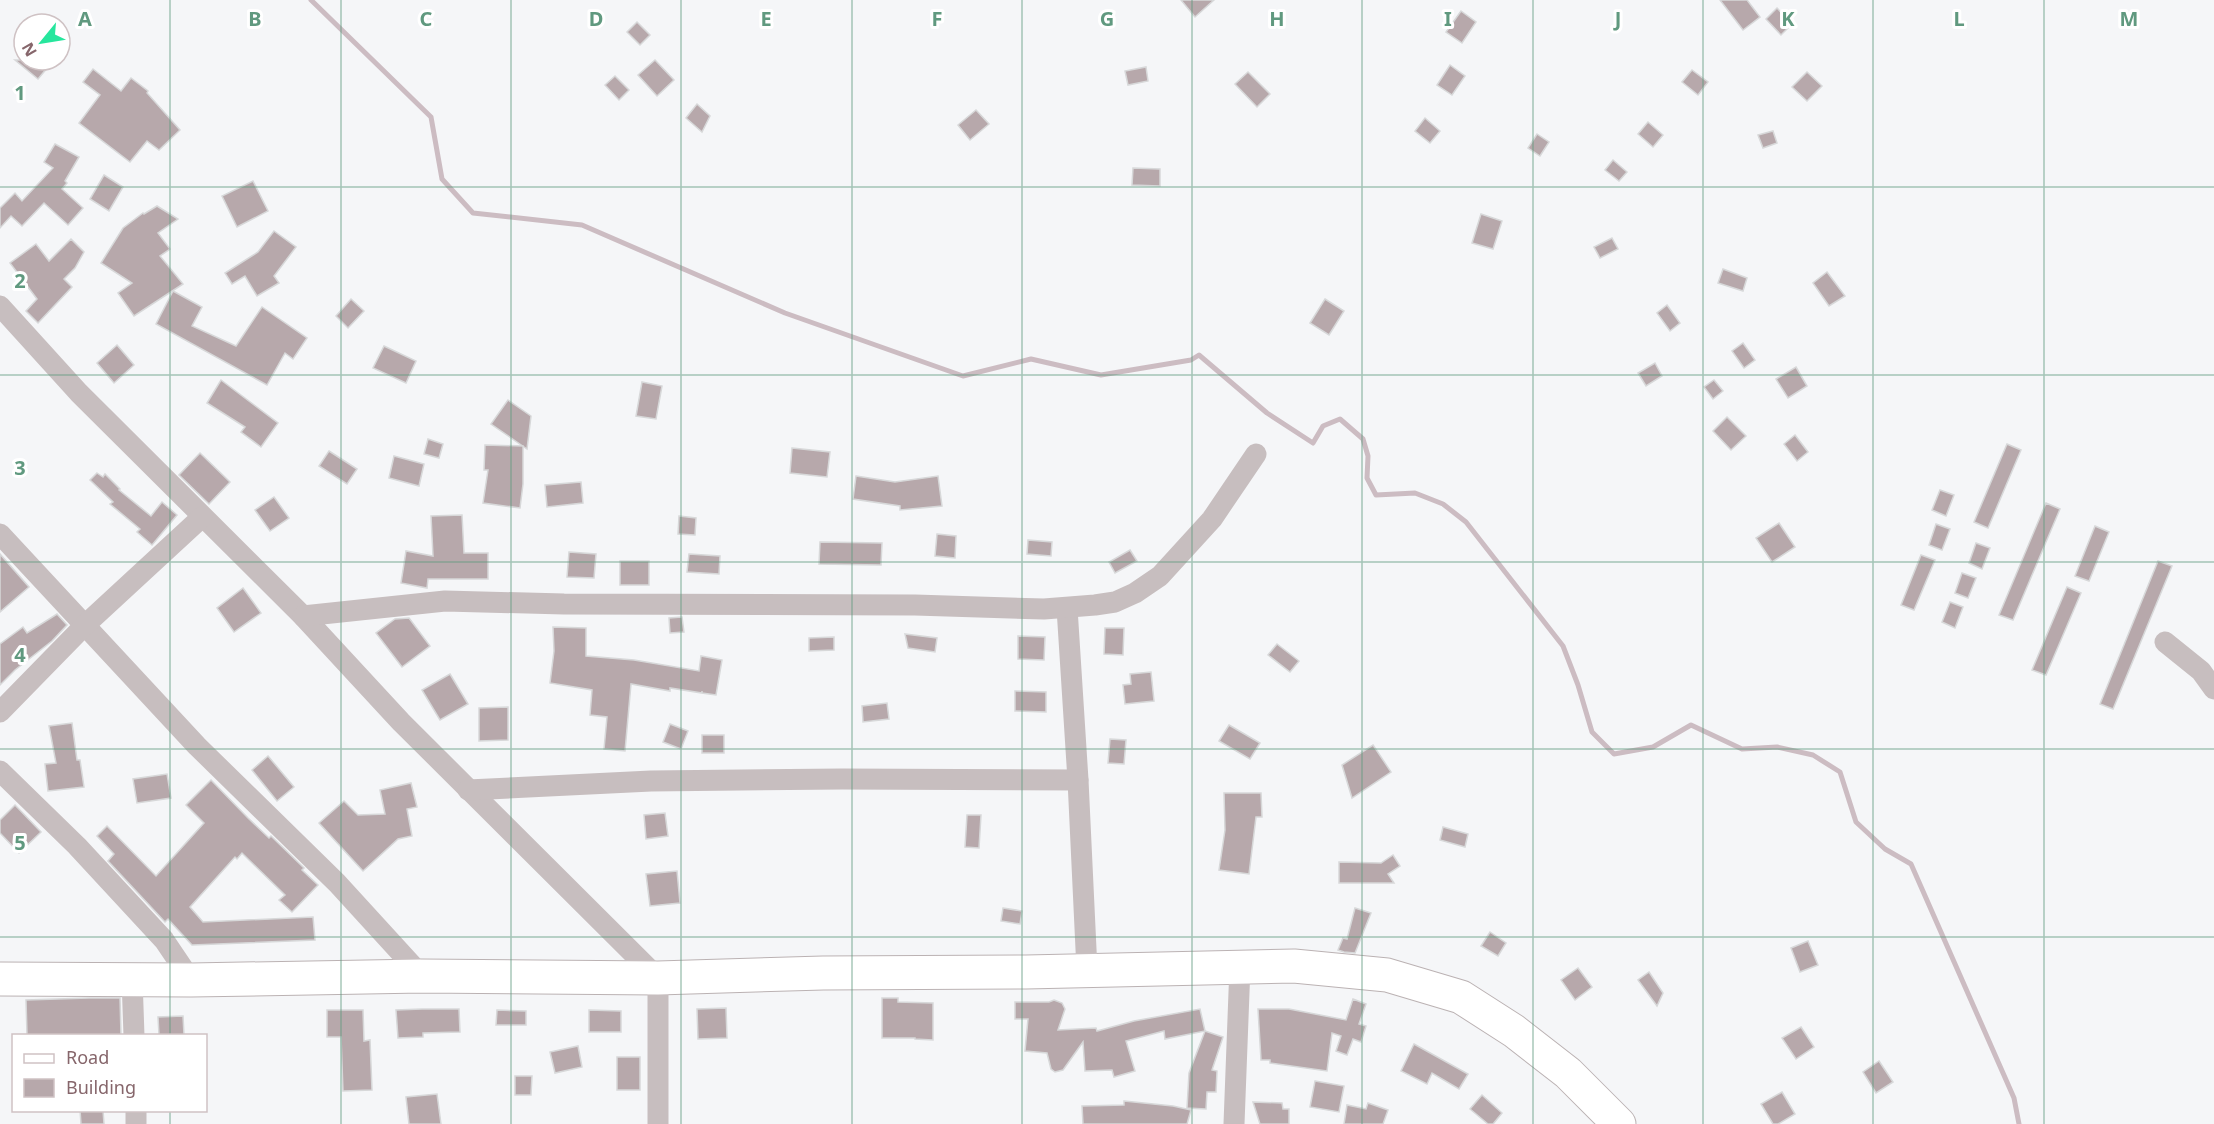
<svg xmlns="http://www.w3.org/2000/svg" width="2214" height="1124" font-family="'Noto Sans',sans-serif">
<rect width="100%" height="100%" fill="#f5f6f8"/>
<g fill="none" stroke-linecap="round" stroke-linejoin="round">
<polyline stroke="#ccbcc2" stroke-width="5" points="311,0 431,117 442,179 473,213 582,225 785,313 963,376 1031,359 1101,375 1191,360 1199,355 1267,413 1313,443 1323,426 1340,419 1363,439 1368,456 1367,478 1376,495 1415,493 1443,504 1466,522 1563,646 1578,685 1592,732 1614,754 1653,747 1691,725 1742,749 1777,747 1813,755 1840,772 1856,822 1885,849 1911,864 2014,1098 2019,1124"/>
</g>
<g fill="#b7a8ab" stroke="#d7d8d9" stroke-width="1.5">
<polygon points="1181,0 1214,0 1195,17"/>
<polygon points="1720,0 1747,0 1760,17 1743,30"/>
<polygon points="1777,8 1792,24 1781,35 1766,19"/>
<polygon points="1461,11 1476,22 1462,43 1446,32"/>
<polygon points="637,22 650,35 640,45 627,32"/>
<polygon points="15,60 39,60 48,67 38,79"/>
<polygon points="655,60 674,80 657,96 638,75"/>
<polygon points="1450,65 1465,76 1452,95 1437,85"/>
<polygon points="1146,67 1148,81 1128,85 1125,71"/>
<polygon points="93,69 121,91 131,78 148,91 147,93 180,130 159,150 147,141 130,162 79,123 100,95 83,82"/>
<polygon points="1692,70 1708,82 1698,95 1682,82"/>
<polygon points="1248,72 1270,94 1257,107 1235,84"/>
<polygon points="1807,72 1822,86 1807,101 1792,87"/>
<polygon points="615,76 629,90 619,100 605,85"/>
<polygon points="697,104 710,116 702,132 686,118"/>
<polygon points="976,110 989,124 970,140 958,125"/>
<polygon points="1425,118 1440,131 1430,143 1415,131"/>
<polygon points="1648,122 1663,135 1653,147 1638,134"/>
<polygon points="1773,131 1777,143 1763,148 1758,135"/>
<polygon points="1537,134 1549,142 1540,156 1528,148"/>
<polygon points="55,144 79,157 65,181 67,183 62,189 83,208 68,225 44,203 22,226 11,216 0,228 0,208 15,193 22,201 53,168 44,162"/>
<polygon points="1613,160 1627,172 1619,181 1605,170"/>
<polygon points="1133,168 1160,169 1160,186 1132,185"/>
<polygon points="104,175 123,187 109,211 90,199"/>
<polygon points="253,181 268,211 237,227 222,196"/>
<polygon points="157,206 178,219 158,233 170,249 160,256 183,284 134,316 118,293 132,283 101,263 123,228 143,213 144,214"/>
<polygon points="1481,214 1502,221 1493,249 1472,243"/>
<polygon points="274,231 296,247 274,276 279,283 257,296 245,276 232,284 225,273 258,252"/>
<polygon points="1612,238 1618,249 1600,258 1594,247"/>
<polygon points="71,239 84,252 75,268 64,279 72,287 38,323 26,311 37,299 10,263 36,244 49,261"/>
<polygon points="1723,269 1747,278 1743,291 1718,283"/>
<polygon points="1827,272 1845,296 1829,306 1813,283"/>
<polygon points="173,291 202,307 192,326 236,346 262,307 307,338 293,359 285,353 267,385 156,324"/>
<polygon points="351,299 364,311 348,328 336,316"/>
<polygon points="1325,299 1344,311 1329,335 1310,323"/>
<polygon points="1667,305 1680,323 1670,331 1657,313"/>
<polygon points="1743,343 1755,360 1744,368 1732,351"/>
<polygon points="117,345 134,365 114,383 97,363"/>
<polygon points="384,346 416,361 406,383 373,368"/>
<polygon points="1655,363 1662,376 1646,386 1638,373"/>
<polygon points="1796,367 1807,386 1788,398 1776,379"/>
<polygon points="221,380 278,423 261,447 241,432 245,427 207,403"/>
<polygon points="1714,380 1723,391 1713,399 1704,387"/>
<polygon points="642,382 662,386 656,419 636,416"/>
<polygon points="508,400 531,416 527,449 491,424"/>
<polygon points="1727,417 1746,436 1731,450 1713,431"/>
<polygon points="1795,435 1808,452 1797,461 1784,444"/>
<polygon points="428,439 443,444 439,458 424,454"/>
<polygon points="2007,444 2021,450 1988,528 1974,522"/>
<polygon points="485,445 523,446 523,484 520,508 483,503 488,470 484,470"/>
<polygon points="792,448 830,452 827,477 790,473"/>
<polygon points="329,451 357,469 347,484 319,466"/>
<polygon points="200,453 230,482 209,504 179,475"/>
<polygon points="394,456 424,464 419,486 389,478"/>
<polygon points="97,473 103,477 105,474 120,489 119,490 151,516 162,502 177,515 152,545 137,532 140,529 110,504 113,502 90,480"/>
<polygon points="856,476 895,482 938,476 942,506 900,510 900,506 853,499"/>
<polygon points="581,482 583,503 547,507 545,485"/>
<polygon points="1940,490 1954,495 1946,516 1932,510"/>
<polygon points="274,497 289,518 270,531 255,510"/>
<polygon points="2046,503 2060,509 2013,620 1999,615"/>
<polygon points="462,515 464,553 488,553 488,579 428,579 427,588 401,583 406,551 433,556 431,516"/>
<polygon points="679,516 696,518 695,535 678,534"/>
<polygon points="1779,523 1795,547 1772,562 1756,538"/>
<polygon points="1936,524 1950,529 1942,550 1929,545"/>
<polygon points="2095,526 2109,532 2089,581 2075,576"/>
<polygon points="937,534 956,536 955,558 935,556"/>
<polygon points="1028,540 1052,542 1051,556 1027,554"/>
<polygon points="820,542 882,543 881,565 819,564"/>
<polygon points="1976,543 1990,548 1982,569 1969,563"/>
<polygon points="1130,550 1137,561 1115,573 1109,562"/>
<polygon points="569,552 596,554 594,578 567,577"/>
<polygon points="0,554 29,587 0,612"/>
<polygon points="689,554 720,556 719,574 687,572"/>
<polygon points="1921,555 1935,560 1914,610 1901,605"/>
<rect x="620" y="561" width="29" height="24"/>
<polygon points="2158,561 2172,566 2113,709 2100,704"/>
<polygon points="1962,573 1976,578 1968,598 1955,593"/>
<polygon points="2067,587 2081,593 2046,675 2032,670"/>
<polygon points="243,588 261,613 234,632 217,608"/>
<polygon points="1950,602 1963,607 1955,628 1942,622"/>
<polygon points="57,614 67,625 52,641 15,670 0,685 0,644 23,627 27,633"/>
<polygon points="682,617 684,632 670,633 669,618"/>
<polygon points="409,618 430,646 402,667 376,633 395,619"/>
<polygon points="553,627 586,628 586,656 634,660 699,671 701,656 722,660 716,695 702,693 702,691 702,693 670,688 670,691 631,684 625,751 604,749 607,717 590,715 592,690 550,683 554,651"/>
<polygon points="1105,628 1124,628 1123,655 1104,654"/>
<polygon points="905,634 937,638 935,652 908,648"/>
<polygon points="1018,636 1045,637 1044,660 1018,659"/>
<polygon points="834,637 834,650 809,651 809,638"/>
<polygon points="1277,644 1299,661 1290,672 1268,655"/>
<polygon points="1151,672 1154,701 1125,704 1123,685 1131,684 1130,674"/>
<polygon points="450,674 468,704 440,720 422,690"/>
<polygon points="1015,691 1046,692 1046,712 1015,711"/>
<polygon points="887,703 889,719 863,722 862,706"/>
<polygon points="508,707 508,740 479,741 479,708"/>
<polygon points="72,723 77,760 80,760 84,787 48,791 45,764 56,763 49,726"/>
<polygon points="670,724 688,731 681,749 663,742"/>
<polygon points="1229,725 1260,743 1250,759 1219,741"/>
<rect x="702" y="735" width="22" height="18"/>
<polygon points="1110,739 1126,740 1124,764 1108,763"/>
<polygon points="1373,745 1391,772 1352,798 1342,765"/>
<polygon points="268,756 294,787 277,801 252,770"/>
<polygon points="167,774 171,798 137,803 133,779"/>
<polygon points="211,780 248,818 269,838 271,836 304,868 302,870 318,885 292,912 279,900 285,895 242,853 237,859 235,857 190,907 203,922 313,917 315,940 192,945 168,919 165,922 108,861 114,854 97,836 107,826 156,876 204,823 186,805"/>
<polygon points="411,783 417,807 407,809 412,836 398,839 363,871 319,823 344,801 358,815 385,814 380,790"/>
<polygon points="1224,793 1261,793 1262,817 1256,817 1249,874 1219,870 1225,830"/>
<polygon points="15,805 41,832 19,853 0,833 0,820"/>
<polygon points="665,813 668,836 646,839 644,815"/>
<polygon points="967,815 981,815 979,848 965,847"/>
<polygon points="1443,827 1468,834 1465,847 1440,840"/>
<polygon points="1393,855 1400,866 1388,874 1394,883 1339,883 1339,862 1381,863"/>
<polygon points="677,871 680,903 650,906 646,874"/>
<polygon points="1003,908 1022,911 1020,924 1001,921"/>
<polygon points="1355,908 1371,913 1355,953 1344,952 1338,950 1343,938 1347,939"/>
<polygon points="1490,932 1506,943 1498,956 1481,946"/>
<polygon points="1808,941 1818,965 1800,972 1791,948"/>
<polygon points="1578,968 1592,987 1575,1000 1561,980"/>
<polygon points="1649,972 1663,993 1657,1006 1638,980"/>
<polygon points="89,998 120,998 121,1035 27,1035 26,1000"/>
<polygon points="882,998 898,998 898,1002 933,1003 933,1040 915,1039 915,1038 882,1038"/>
<polygon points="1353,999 1366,1004 1359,1024 1366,1026 1361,1042 1353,1039 1347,1055 1336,1051 1341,1036 1332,1033 1327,1071 1270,1063 1270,1060 1261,1060 1258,1009 1289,1009 1346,1020"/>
<polygon points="1054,1000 1062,1003 1065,1009 1058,1030 1096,1028 1097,1031 1134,1021 1200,1009 1205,1031 1165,1039 1164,1031 1126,1041 1135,1071 1114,1077 1112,1070 1085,1071 1083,1042 1063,1070 1055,1072 1051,1069 1047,1053 1025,1051 1028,1019 1015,1019 1015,1002 1049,1002"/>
<polygon points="726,1008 727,1038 698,1039 697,1009"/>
<polygon points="422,1009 459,1009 460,1032 423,1033 423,1037 398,1038 396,1010"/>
<polygon points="327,1010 363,1010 364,1041 370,1040 372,1090 343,1091 341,1037 327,1037"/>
<polygon points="497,1010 526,1011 526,1025 496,1025"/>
<polygon points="589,1010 621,1011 621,1032 589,1032"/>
<polygon points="183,1016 184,1035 159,1035 158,1017"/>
<polygon points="1801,1027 1814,1047 1796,1059 1782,1038"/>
<polygon points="1205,1031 1223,1037 1212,1070 1217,1071 1216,1092 1207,1092 1206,1109 1187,1108 1189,1073"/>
<polygon points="1414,1044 1468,1074 1459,1089 1432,1073 1427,1084 1401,1071"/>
<polygon points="578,1046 582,1067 555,1073 550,1052"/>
<rect x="617" y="1057" width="23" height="33"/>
<polygon points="1879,1061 1893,1082 1876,1093 1863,1072"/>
<polygon points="515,1076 532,1076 531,1095 515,1095"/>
<polygon points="1315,1081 1344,1086 1339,1112 1310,1107"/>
<polygon points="1782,1092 1795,1114 1778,1124 1773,1124 1761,1104"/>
<polygon points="437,1094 441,1124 409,1124 406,1097"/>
<polygon points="1482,1095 1502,1113 1493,1124 1488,1124 1470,1109"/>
<polygon points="1124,1101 1173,1106 1191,1110 1187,1124 1083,1124 1082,1106 1124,1105"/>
<polygon points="1253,1102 1282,1103 1283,1109 1289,1109 1289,1124 1260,1124"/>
<polygon points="1368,1103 1388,1110 1383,1124 1344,1124 1347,1105 1366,1109"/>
<polygon points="80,1110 103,1110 104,1124 81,1124"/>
</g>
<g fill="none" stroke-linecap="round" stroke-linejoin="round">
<defs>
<polyline id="primary" points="0,979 191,980 422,976 658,978 823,973 1026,972 1294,966 1387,975 1461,997 1514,1031 1568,1073 1619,1124"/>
</defs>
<use href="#primary" stroke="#bbb2b3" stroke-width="35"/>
<g stroke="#c7bebf" stroke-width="21">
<polyline points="0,306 79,393 303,616 401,722 658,978 658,1124"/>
<polyline points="0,534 197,746 337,883 422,976"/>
<polyline points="1067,608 1078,780 1087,970"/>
<polyline points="303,616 445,601 564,604 915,605 1044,609 1095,605 1115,602 1135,593 1160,576 1212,519 1256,454"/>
<polyline points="2165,642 2201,671 2214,689"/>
<polyline points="0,712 85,625 202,517"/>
<polyline points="0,771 77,846 164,940 191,980"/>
<polyline points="468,790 651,781 842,779 1078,780"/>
<polyline points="132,978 134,1036"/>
<polyline points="136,1110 136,1124"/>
<polyline points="1234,1124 1240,966"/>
</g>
<use href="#primary" stroke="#fff" stroke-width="33"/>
</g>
<path fill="none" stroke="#60997f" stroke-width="1.5" stroke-opacity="0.55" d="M170,0V1036M341,0V1124M511,0V1124M681,0V1124M852,0V1124M1022,0V1124M1192,0V1124M1362,0V1124M1533,0V1124M1703,0V1124M1873,0V1124M2044,0V1124M0,187H2214M0,375H2214M0,562H2214M0,749H2214M0,937H2214M170,1110V1124"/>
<g font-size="20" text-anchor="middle" font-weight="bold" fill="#60997f" stroke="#fff" stroke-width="6" stroke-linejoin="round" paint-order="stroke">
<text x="85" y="26">A</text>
<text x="255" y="26">B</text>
<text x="426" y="26">C</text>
<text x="596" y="26">D</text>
<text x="766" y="26">E</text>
<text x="937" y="26">F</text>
<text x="1107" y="26">G</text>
<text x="1277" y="26">H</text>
<text x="1448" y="26">I</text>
<text x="1618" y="26">J</text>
<text x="1788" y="26">K</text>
<text x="1959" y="26">L</text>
<text x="2129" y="26">M</text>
<text x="20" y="100">1</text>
<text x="20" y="288">2</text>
<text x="20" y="475">3</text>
<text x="20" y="662">4</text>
<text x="20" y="850">5</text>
</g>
<rect x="12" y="1034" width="195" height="78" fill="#ffffff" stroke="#cfc2c4" stroke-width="1.5"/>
<rect x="24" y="1054" width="30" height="9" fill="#ffffff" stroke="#cfc2c4" stroke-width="1.5"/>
<text x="66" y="1064" font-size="18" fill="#86666b">Road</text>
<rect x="24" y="1079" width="30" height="18" fill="#b7a8ab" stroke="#cfc2c4" stroke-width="1.5"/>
<text x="66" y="1094" font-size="18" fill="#86666b">Building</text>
<g transform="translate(42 42) rotate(240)"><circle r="28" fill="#ffffff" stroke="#cfc2c4" stroke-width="1.5"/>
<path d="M0-4.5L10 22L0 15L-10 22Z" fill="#26e69d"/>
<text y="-9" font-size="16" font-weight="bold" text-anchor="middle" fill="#86666b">N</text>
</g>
</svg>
